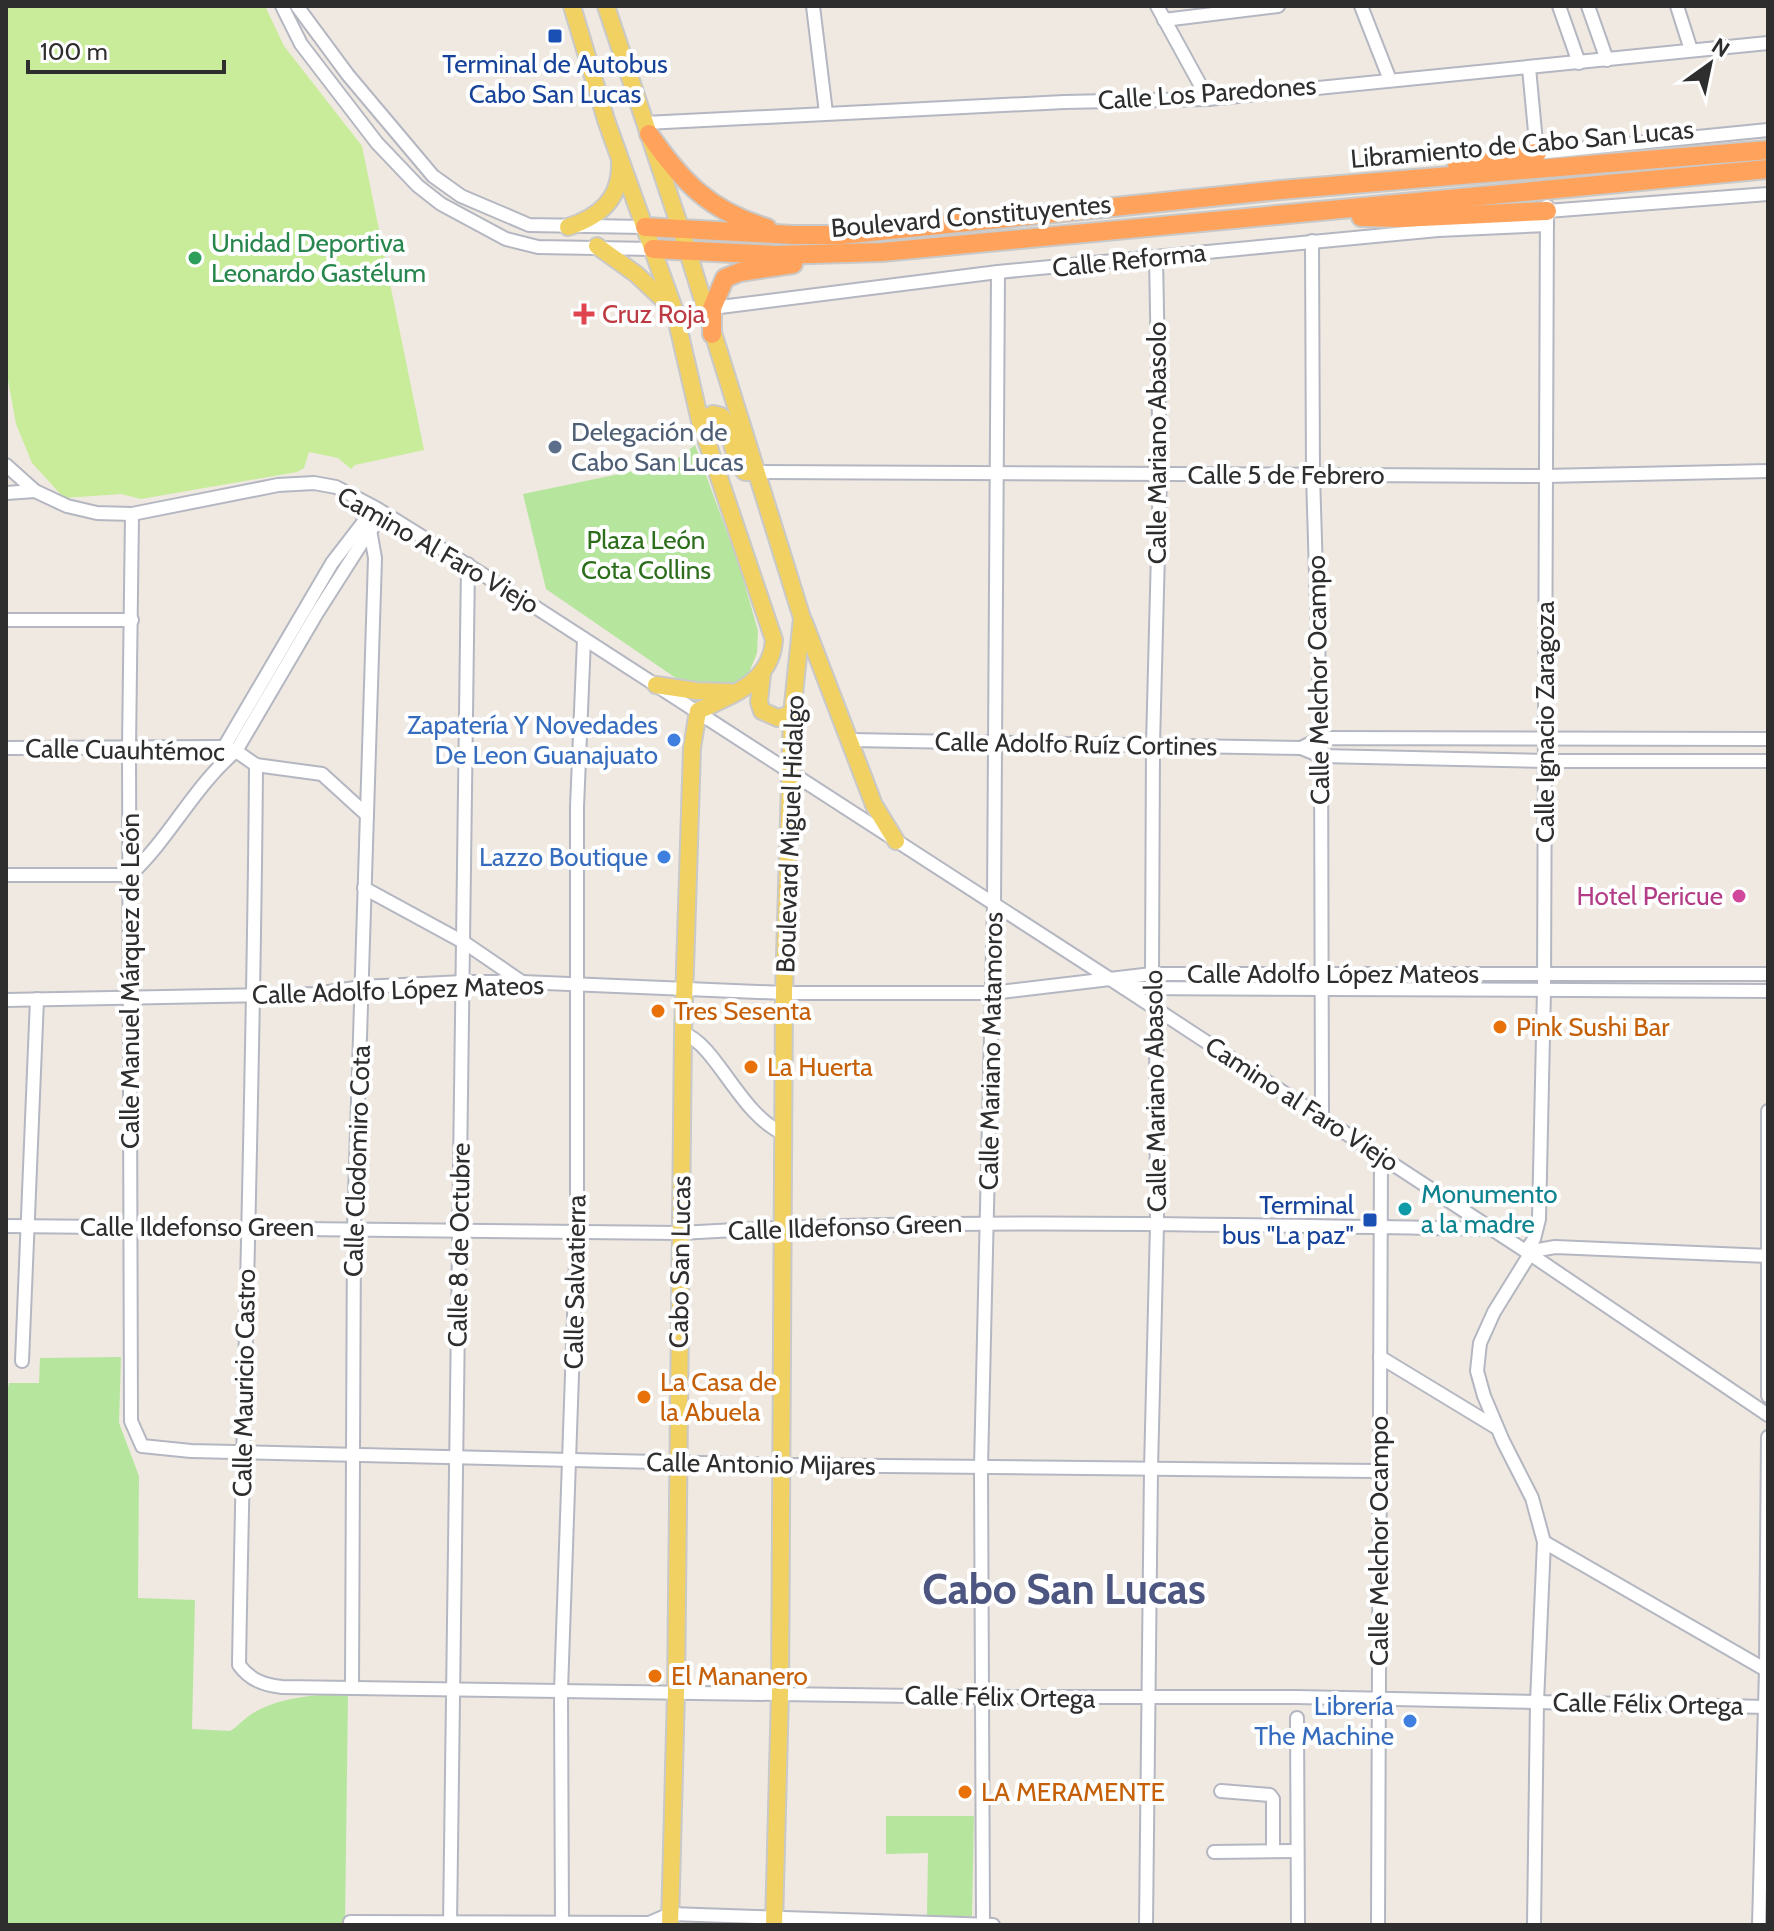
<svg xmlns="http://www.w3.org/2000/svg" width="1774" height="1931" font-family="Cabin,sans-serif">
<rect width="100%" height="100%" fill="#efe9e1"/>
<g fill="#b6e59e">
<polygon points="695,445 740,568 758,631 757,653 746,680 724,690 683,683 546,589 523,494 672,463"/>
<path d="M121,1357L119,1423L139,1476L138,1598L195,1600L192,1729L230,1731C239,1726 245,1717 255,1712C281,1697 318,1694 348,1694L345,1925H6V1397L9,1383H39L40,1358Z"/>
<polygon points="886,1816 974,1816 972,1916 927,1916 928,1853 886,1854"/>
</g>
<polygon fill="#c9ec9a" points="6,6 265,6 284,46 362,146 424,450 355,465 351,469 338,458 309,452 304,468 297,472 141,499 121,494 64,498 32,463 16,424 6,369"/>
<g fill="none" stroke-linecap="round" stroke-linejoin="round">
<defs>
<g id="minor">
<polyline points="282,6 301,44 377,143 418,186 441,204 506,239 538,247 653,249"/>
<polyline points="297,6 348,75 433,176 461,196 529,225 645,227"/>
<polyline points="813,6 826,113"/>
<polyline points="1157,6 1208,99"/>
<polyline points="1361,6 1390,80"/>
<polyline points="1559,6 1579,63"/>
<polyline points="1588,6 1607,60"/>
<polyline points="1677,6 1691,50"/>
<polyline points="1164,20 1278,6"/>
<polyline points="1529,68 1537,153 1768,130"/>
<polyline points="645,123 1064,102 1208,99 1768,43"/>
<polyline points="1547,211 1768,194"/>
<polyline points="1312,241 1313,475 1321,738 1322,1118"/>
<polyline points="712,308 998,272 1438,230 1547,225"/>
<polyline points="6,465 35,491 67,506 97,513 132,514 278,485 314,483 336,487 376,508 532,605 1124,988 1530,1254 1768,1415"/>
<polyline points="755,472 1546,476 1768,471"/>
<polyline points="6,493 35,491"/>
<polyline points="132,514 129,747 131,1421 142,1446 191,1451 782,1465 1380,1471"/>
<polyline points="6,620 132,620"/>
<polyline points="851,740 1301,748 1321,756 1545,761 1768,761"/>
<polyline points="6,748 222,747 236,751 256,765 322,774 367,815"/>
<polyline points="1301,748 1321,738 1768,739"/>
<polyline points="220,754 332,563 369,515"/>
<path d="M256,765C254,1065 244,1365 239,1665C250,1680 264,1685 282,1687L983,1697H1296L1768,1707"/>
<path d="M6,875H130C170,838 194,786 236,751L317,613L370,530L387,515"/>
<polyline points="364,888 465,943 522,982"/>
<polyline points="1124,988 1768,991"/>
<polyline points="6,1000 315,994 362,987 463,982 522,982 784,993 992,993 1152,974 1768,974"/>
<path d="M683,1033C717,1045 739,1114 784,1134"/>
<polyline points="1768,1111 1768,1396"/>
<path d="M6,1226L680,1233C950,1217 1220,1225 1491,1229"/>
<polyline points="1526,1251 1534,1239 1539,1219 1544,990 1547,206"/>
<polyline points="1380,1357 1497,1428"/>
<polyline points="22,1361 37,999"/>
<polyline points="1544,1542 1766,1670"/>
<polyline points="352,1688 354,1228 375,558 370,530 353,496"/>
<polyline points="1297,1718 1298,1925"/>
<polyline points="1221,1791 1270,1795 1273,1799 1273,1851"/>
<polyline points="1214,1852 1297,1851"/>
<polyline points="350,1922 649,1923 655,1925"/>
<polyline points="649,1923 670,1914 993,1925"/>
<polyline points="450,1925 468,564"/>
<polyline points="562,1925 561,1690 577,1231 577,807 584,639"/>
<polyline points="983,1925 981,1467 994,905 998,272"/>
<polyline points="1146,1925 1151,1469 1157,1225 1156,1009 1152,974 1153,745 1160,475 1156,257"/>
<polyline points="1378,1925 1381,1156"/>
<polyline points="1534,1925 1537,1702 1544,1542 1532,1498 1503,1441 1484,1396 1477,1371 1480,1343 1494,1312 1530,1254 1538,1250 1555,1247 1768,1256"/>
<polyline points="1759,1925 1766,1670 1768,1437"/>
</g>
<g id="major">
<path d="M572,6L606,120L674,309L700,421L774,640C771,683 731,695 698,711L692,748L683,1033L676,1692L670,1925"/>
<polyline points="606,6 681,230 802,618 792,714 784,993 780,1693 774,1925"/>
<path d="M568,227C600,217 621,198 620,163"/>
<polyline points="597,246 636,274 670,306"/>
<path d="M700,421L713,414L721,416C735,432 729,456 745,472H755"/>
<polyline points="804,622 874,805 896,841"/>
<polyline points="762,674 759,702 762,711 778,718 792,714"/>
<polyline points="656,685 696,691 730,692"/>
</g>
<g id="highway">
<path d="M649,134C682,182 710,211 767,228"/>
<polyline points="1457,164 1537,153"/>
<polyline points="1361,217 1401,218 1547,211"/>
<polyline points="645,227 793,235 841,235 1280,190 1768,150"/>
<polyline points="653,249 777,255 882,252 1768,169"/>
<polyline points="712,334 712,308 725,278 740,272 793,264"/>
</g>
</defs>
<use href="#minor" stroke="#b4b7c1" stroke-width="16"/>
<use href="#major" stroke="#c9c9c9" stroke-width="20"/>
<use href="#highway" stroke="#c9c9c9" stroke-width="22"/>
<use href="#minor" stroke="#fff" stroke-width="12"/>
<use href="#major" stroke="#f2d163" stroke-width="16"/>
<use href="#highway" stroke="#ffa35c" stroke-width="18"/>
</g>
<g fill="#1a4fb4" stroke="#fff" stroke-width="3">
<rect x="547" y="28" width="16" height="16" rx="4"/>
<rect x="1362" y="1212" width="16" height="16" rx="4"/>
</g>
<circle fill="#2e9e5b" stroke="#fff" stroke-width="3" cx="195" cy="258" r="8"/>
<path fill="#e0444e" stroke="#fff" stroke-width="3" d="M580 302h8v8h8v8h-8v8h-8v-8h-8v-8h8z"/>
<circle fill="#5c6f8a" stroke="#fff" stroke-width="3" cx="555" cy="447" r="8"/>
<g fill="#3f7fe0" stroke="#fff" stroke-width="3">
<circle cx="674" cy="740" r="8"/>
<circle cx="664" cy="857" r="8"/>
<circle cx="1410" cy="1721" r="8"/>
</g>
<circle fill="#d1479c" stroke="#fff" stroke-width="3" cx="1739" cy="896" r="8"/>
<g fill="#e8710a" stroke="#fff" stroke-width="3">
<circle cx="658" cy="1011" r="8"/>
<circle cx="1500" cy="1027" r="8"/>
<circle cx="751" cy="1067" r="8"/>
<circle cx="644" cy="1397" r="8"/>
<circle cx="655" cy="1676" r="8"/>
<circle cx="965" cy="1792" r="8"/>
</g>
<circle fill="#0f9aa8" stroke="#fff" stroke-width="3" cx="1405" cy="1209" r="8"/>
<g text-anchor="middle" dominant-baseline="central" stroke-width="8" stroke-linejoin="round" paint-order="stroke">
<g font-size="26" fill="#164399" stroke="#fff">
<text x="555" y="64">Terminal de Autobus<tspan x="555" dy="30">Cabo San Lucas</tspan></text>
<text x="1354" y="1205" text-anchor="end">Terminal<tspan x="1354" dy="30">bus "La paz"</tspan></text>
</g>
<g font-size="26" fill="#2e2e2e" stroke="#fff">
<text transform="translate(1207 93) rotate(-4)">Calle Los Paredones</text>
<text transform="translate(1522 144) rotate(-5)">Libramiento de Cabo San Lucas</text>
<text transform="translate(971 216) rotate(-5)">Boulevard Constituyentes</text>
<text transform="translate(1129 260) rotate(-6)">Calle Reforma</text>
<text transform="translate(1157 443) rotate(-90)">Calle Mariano Abasolo</text>
<text x="1286" y="475">Calle 5 de Febrero</text>
<text transform="translate(438 550) rotate(30)">Camino Al Faro Viejo</text>
<text transform="translate(1318 680) rotate(-91)">Calle Melchor Ocampo</text>
<text transform="translate(1545 722) rotate(-90)">Calle Ignacio Zaragoza</text>
<text transform="translate(1076 744) rotate(1)">Calle Adolfo Ruíz Cortines</text>
<text transform="translate(125 750) rotate(1)">Calle Cuauhtémoc</text>
<text transform="translate(790 834) rotate(-88)">Boulevard Miguel Hidalgo</text>
<text x="1333" y="974">Calle Adolfo López Mateos</text>
<text transform="translate(130 981) rotate(-90)">Calle Manuel Márquez de León</text>
<text transform="translate(398 990) rotate(-2)">Calle Adolfo López Mateos</text>
<text transform="translate(991 1051) rotate(-89)">Calle Mariano Matamoros</text>
<text transform="translate(1155 1091) rotate(-91)">Calle Mariano Abasolo</text>
<text transform="translate(1302 1104) rotate(33)">Camino al Faro Viejo</text>
<text transform="translate(357 1161) rotate(-88)">Calle Clodomiro Cota</text>
<text x="197" y="1227">Calle Ildefonso Green</text>
<text transform="translate(845 1227) rotate(-2)">Calle Ildefonso Green</text>
<text transform="translate(459 1245) rotate(-89)">Calle 8 de Octubre</text>
<text transform="translate(680 1262) rotate(-89)">Cabo San Lucas</text>
<text transform="translate(575 1282) rotate(-89)">Calle Salvatierra</text>
<text transform="translate(244 1383) rotate(-89)">Calle Mauricio Castro</text>
<text transform="translate(761 1464) rotate(1)">Calle Antonio Mijares</text>
<text transform="translate(1379 1541) rotate(-90)">Calle Melchor Ocampo</text>
<text transform="translate(1000 1697) rotate(1)">Calle Félix Ortega</text>
<text transform="translate(1648 1704) rotate(1)">Calle Félix Ortega</text>
</g>
<g font-size="26" fill="#27864d" stroke="#fff" text-anchor="start">
<text x="211" y="243">Unidad Deportiva<tspan x="211" dy="30">Leonardo Gastélum</tspan></text>
</g>
<g font-size="26" fill="#be3a42" stroke="#fff" text-anchor="start">
<text x="602" y="314">Cruz Roja</text>
</g>
<g font-size="26" fill="#4e5e75" stroke="#fff" text-anchor="start">
<text x="571" y="432">Delegación de<tspan x="571" dy="30">Cabo San Lucas</tspan></text>
</g>
<g font-size="26" fill="#2c6e1b" stroke="#fff">
<text x="646" y="540">Plaza León<tspan x="646" dy="30">Cota Collins</tspan></text>
</g>
<g font-size="26" fill="#366cbe" stroke="#fff" text-anchor="end">
<text x="658" y="725">Zapatería Y Novedades<tspan x="658" dy="30">De Leon Guanajuato</tspan></text>
<text x="648" y="857">Lazzo Boutique</text>
<text x="1394" y="1706">Librería<tspan x="1394" dy="30">The Machine</tspan></text>
</g>
<g font-size="26" fill="#b23c85" stroke="#fff" text-anchor="end">
<text x="1723" y="896">Hotel Pericue</text>
</g>
<g font-size="26" fill="#c56008" stroke="#fff" text-anchor="start">
<text x="674" y="1011">Tres Sesenta</text>
<text x="1516" y="1027">Pink Sushi Bar</text>
<text x="767" y="1067">La Huerta</text>
<text x="660" y="1382">La Casa de<tspan x="660" dy="30">la Abuela</tspan></text>
<text x="671" y="1676">El Mananero</text>
<text x="981" y="1792">LA MERAMENTE</text>
</g>
<g font-size="26" fill="#0d838f" stroke="#fff" text-anchor="start">
<text x="1421" y="1194">Monumento<tspan x="1421" dy="30">a la madre</tspan></text>
</g>
<g font-size="42" font-weight="bold" fill="#4d5680" stroke="#fff">
<text x="1064" y="1589">Cabo San Lucas</text>
</g>
</g>
<rect width="1774" height="1931" fill="none" stroke="#2e2e2e" stroke-width="16"/>
<g transform="translate(1710 64) rotate(33)" stroke="#ffffff" stroke-width="6" paint-order="stroke">
<path d="M0-6L14 30L0 20L-14 30Z" fill="#2e2e2e"/>
<text y="-12" font-size="22" font-weight="bold" text-anchor="middle" fill="#2e2e2e">N</text>
</g>
<path d="M28 60v12h196v-12" fill="none" stroke="#2e2e2e" stroke-width="4"/>
<text x="40" y="60" font-size="24" fill="#2e2e2e" stroke="#ffffff" stroke-width="6" paint-order="stroke">100 m</text>
</svg>
